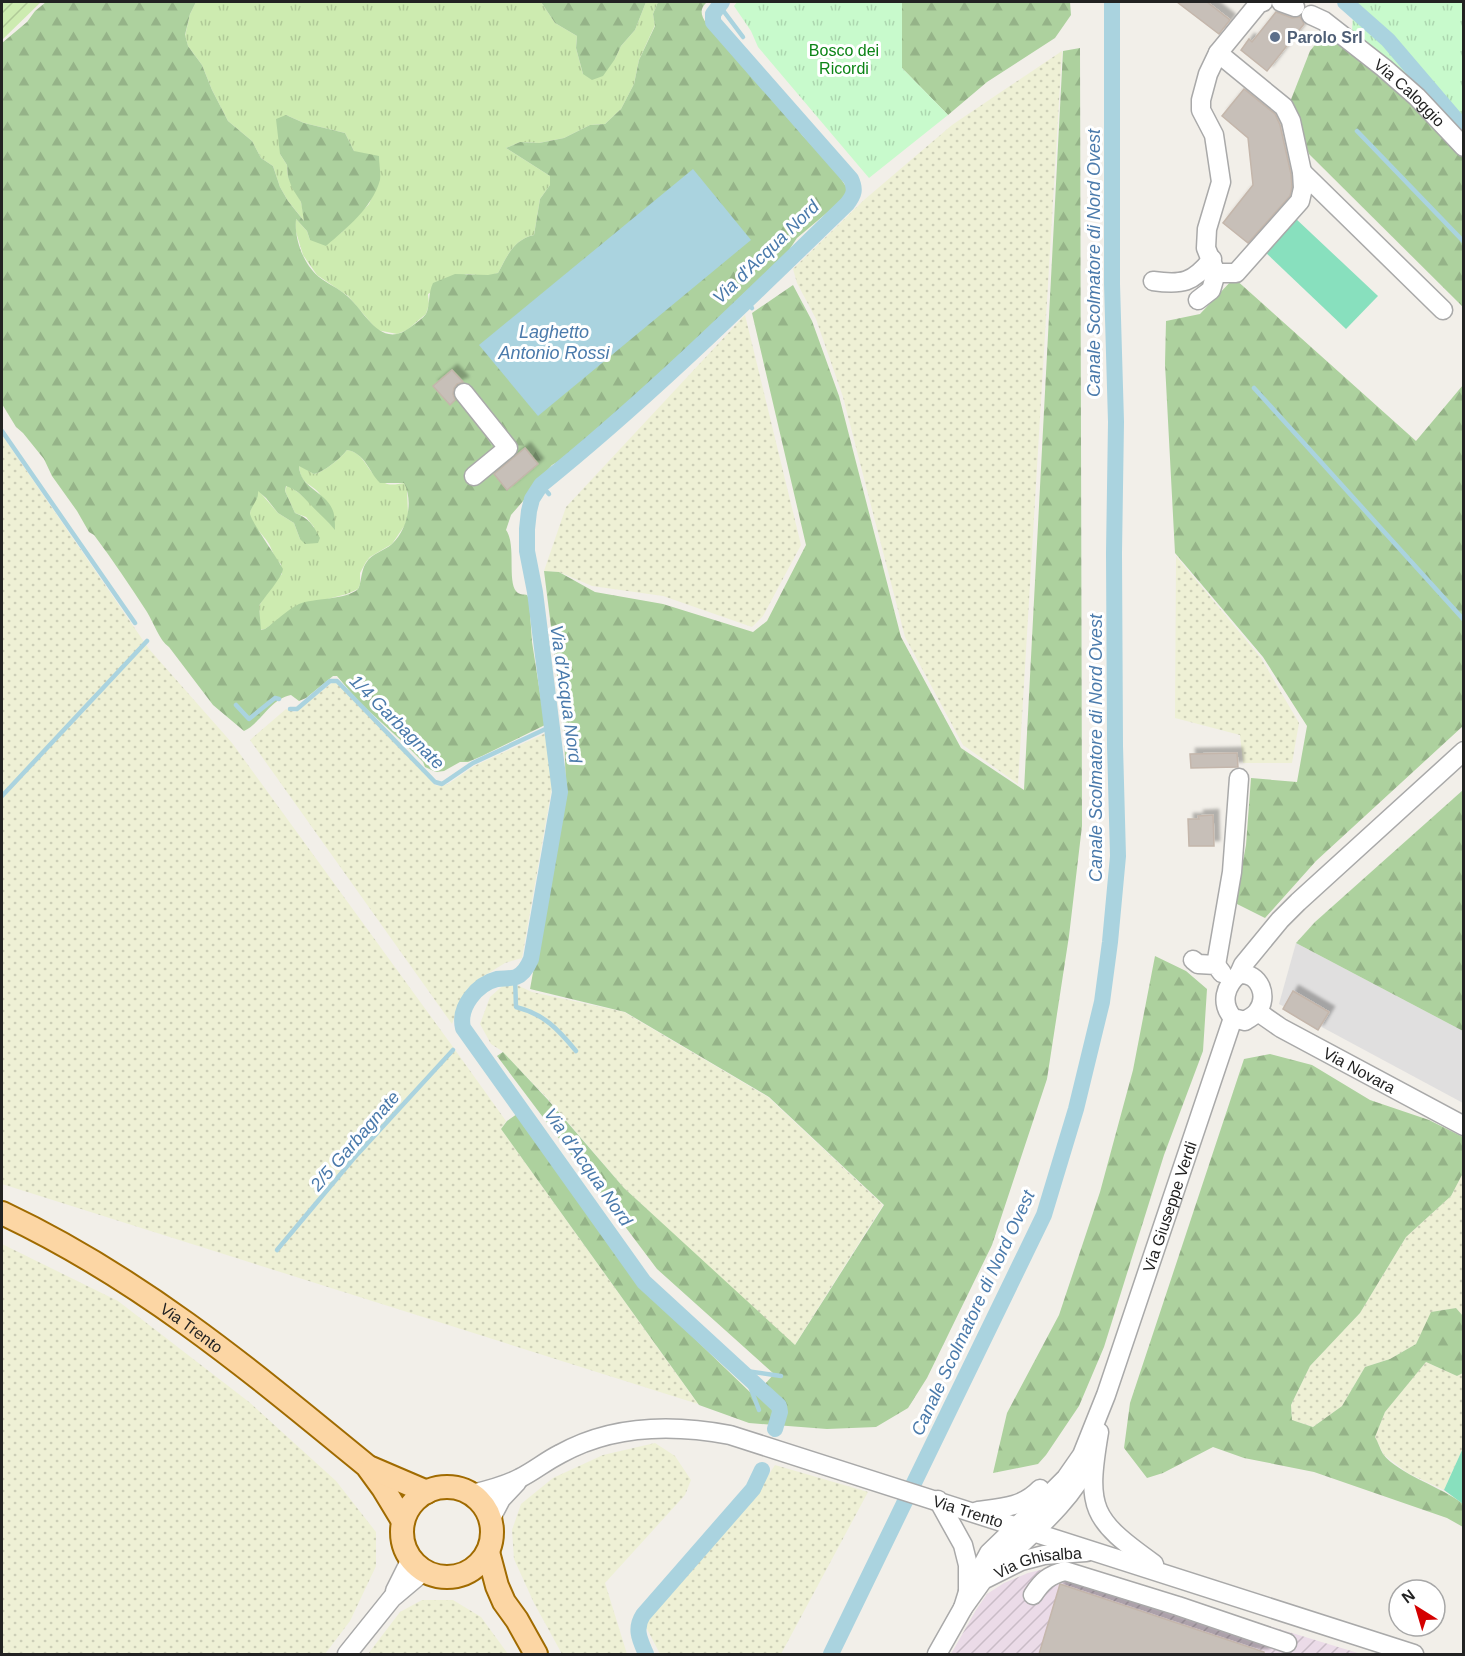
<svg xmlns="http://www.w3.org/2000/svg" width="1465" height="1656" font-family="Arial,sans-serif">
<defs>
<pattern id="industrial-furrows" width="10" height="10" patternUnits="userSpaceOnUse" patternTransform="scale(1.5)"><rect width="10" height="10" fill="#ebdbe8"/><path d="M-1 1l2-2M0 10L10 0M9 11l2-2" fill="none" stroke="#c9bcc7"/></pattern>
<pattern id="farmland-dots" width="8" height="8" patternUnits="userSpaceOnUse" patternTransform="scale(1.5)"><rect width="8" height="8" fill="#eef0d5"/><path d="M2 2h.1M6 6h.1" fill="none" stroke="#ccceb7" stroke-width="1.8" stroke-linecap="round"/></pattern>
<pattern id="grass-tufts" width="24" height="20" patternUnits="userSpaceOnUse" patternTransform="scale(1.5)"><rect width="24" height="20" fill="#cdebb0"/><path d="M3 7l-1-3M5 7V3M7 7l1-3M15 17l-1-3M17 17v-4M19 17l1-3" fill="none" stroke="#b0c997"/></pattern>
<pattern id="forest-firs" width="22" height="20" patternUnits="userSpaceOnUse" patternTransform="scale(1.5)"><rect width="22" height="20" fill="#add19e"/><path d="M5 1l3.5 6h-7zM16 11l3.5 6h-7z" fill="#95b388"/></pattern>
<pattern id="park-tufts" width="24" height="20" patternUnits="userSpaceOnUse" patternTransform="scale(1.5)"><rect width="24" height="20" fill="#c8facc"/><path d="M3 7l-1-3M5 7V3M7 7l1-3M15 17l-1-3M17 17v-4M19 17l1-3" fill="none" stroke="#acd6af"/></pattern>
<pattern id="garden-furrows" width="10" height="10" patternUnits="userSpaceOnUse" patternTransform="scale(1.5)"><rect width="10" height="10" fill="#cdebb0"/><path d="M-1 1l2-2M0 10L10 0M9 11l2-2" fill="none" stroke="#b0c997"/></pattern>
<filter id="shadow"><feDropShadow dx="5.5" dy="-5.5" stdDeviation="1.5" flood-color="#0004"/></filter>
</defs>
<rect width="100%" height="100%" fill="#f2efe9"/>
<polygon fill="#e0dfdf" points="1296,943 1463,1031 1463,1103 1279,1004"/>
<polygon fill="url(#industrial-furrows)" points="1052,1567 1164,1594 1361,1654 951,1654 976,1610 987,1594 1004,1583 1028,1573"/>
<g fill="url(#farmland-dots)">
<polygon points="1062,51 1018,784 963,745 905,637 843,397 816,319 797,283 793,269 864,200 952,125"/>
<polygon points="745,315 801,545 763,616 752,627 663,596 592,586 559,572 544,571 566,507"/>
<polygon points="2,435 149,649 232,743 453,1047 506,1121 501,1129 698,1404 2,1184"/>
<polygon points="1176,556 1261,658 1299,723 1292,763 1243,763 1240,735 1175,718"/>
<polygon points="337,682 435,785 440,786 448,784 474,766 546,733 552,787 522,958 505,963 479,979 462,998 452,1024 250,740 286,709 295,712 332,683"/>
<polygon points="508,981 532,992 624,1012 768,1097 883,1205 794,1346 624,1188 550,1101 502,1051 491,1044 480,1024 490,997"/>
<polygon points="1463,1173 1463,1316 1456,1308 1432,1312 1416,1344 1390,1359 1365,1367 1342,1406 1313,1427 1292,1420 1291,1405 1310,1366 1360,1313 1406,1237 1451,1196"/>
<polygon points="2,1244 118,1301 249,1402 336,1481 376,1532 376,1566 350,1621 325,1654 2,1654"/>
<polygon points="1426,1362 1457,1376 1463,1373 1463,1448 1444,1490 1408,1473 1384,1455 1375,1437 1385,1412"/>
<polygon points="655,1443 675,1456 691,1480 685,1495 605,1583 627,1654 562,1654 534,1603 514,1559 512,1530 521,1504 553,1478 603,1455"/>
<polygon points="775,1465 868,1492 781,1654 660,1654 645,1625 649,1614 762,1485"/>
<polygon points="422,1600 453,1600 481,1617 508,1654 368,1654 400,1612"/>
</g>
<g fill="url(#grass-tufts)">
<path d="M196,2H541L555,23L577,36L576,48L583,74L615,59L621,46L635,30L646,2H658L653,14L655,25L639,60L634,84L621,109L605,124L590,125L564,138L539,143L520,142L506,148L550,176V185L540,199L534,235C513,240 508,255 498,273L488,276L466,274L428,294L429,304L426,314L407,330L397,334L377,330L348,296L317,275L303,255L296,232L295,218L307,231L310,240L341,233L369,204L380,178L354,151L345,133L304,123L286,115L280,154L287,165L288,177L301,202L305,222L288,201L280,187L273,166L261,158L252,141L228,121L212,90L202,65L188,46L185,36L190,14Z"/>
<path d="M347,450C367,453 367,476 385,483C390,486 398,484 404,483L407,489L408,514L405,525L392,544L370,557L366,562L360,573V584L358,589L347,594L316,602L300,604L265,629L260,630L259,606L273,583L282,574L281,564C274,559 273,551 269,544C264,535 252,526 250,516C249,507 258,499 258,490L278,513L294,523L300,539L314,527L306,517L295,513L285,491L287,485C306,496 320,513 335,529C330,518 327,506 321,496C314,483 300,487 299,465L314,474C324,472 341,458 347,450Z"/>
</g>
<g fill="url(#forest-firs)" fill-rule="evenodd">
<path d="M46,2H196L190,14L185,35L188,46L202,65L212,90L228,121L252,141L261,158L273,166L280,187L288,201L304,221L301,202L292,188L288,177L287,165L280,154L276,119L286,115L304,123L345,133L354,151L379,156C379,164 381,173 380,180C372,208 347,228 326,246L310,240L307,231L296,219C294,238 303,264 319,277C328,284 338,288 346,295C366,311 380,352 412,326C416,323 423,318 426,314C430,307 428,293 433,283L455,274L488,275L498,273C508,255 513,240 534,235L540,199L550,185V176L506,148L520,142L539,143L564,138L590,125L605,124L621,109L634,84L639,60L655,26L653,14L658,2H707C699,9 701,15 706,23L763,89L789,113L802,135L835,170L849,191L842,200L797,238L785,256L739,298L690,348L592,433L570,455L552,465L528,492L524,500L511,515L506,530C517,545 506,585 518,593C521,595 524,594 527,595L529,599L532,642L545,725L482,756L468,762H460L444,771L436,772L425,767L423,762L405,744L359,702L337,676H333L306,698L299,701L291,695C270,699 262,722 244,731L213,705L169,647C159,640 154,623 147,612C130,586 113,560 94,535L89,532L77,511L52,476L44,459L23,433L16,427L2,404V43L27,22L35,11ZM347,450C365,453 369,472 380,483H404C414,502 407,530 392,544C384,551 372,553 366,563C361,570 361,586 358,589C346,600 313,598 299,604C287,610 276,621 265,629L261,630L259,606C265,596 282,578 283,569C279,560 249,519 250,513C252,504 259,500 258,491L266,498L278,513L294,523L300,539L305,544L318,543L320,538C313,525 309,518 295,513L285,491L286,486C299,491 301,495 310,504C318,513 327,520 335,530C335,524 335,516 333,511C326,491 300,489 299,466L314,474C324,472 341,458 347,450Z"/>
<polygon points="541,2 646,2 635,30 621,46 615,59 603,76 592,80 583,74 576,48 577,36 555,23"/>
<polygon points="902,2 1070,2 1071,15 1055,38 987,82 948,115 902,68"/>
<polygon points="1326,31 1386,78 1425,116 1463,156 1463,307 1309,154 1290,102 1310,51"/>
<polygon points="1080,48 1082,826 1069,936 1047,1079 992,1245 927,1378 908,1408 876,1427 827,1429 749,1423 699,1405 501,1129 507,1121 517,1114 639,1285 754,1396 774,1374 657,1269 497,1056 503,1052 549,1101 624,1188 795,1345 884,1205 769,1097 625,1012 530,989 566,790 564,730 544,571 559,572 595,592 663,604 753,632 767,621 806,545 752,313 793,285 812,321 839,396 901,637 961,748 1024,790 1063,51"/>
<polygon points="1234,278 1416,441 1463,385 1463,726 1316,861 1265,918 1235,903 1246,845 1251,778 1297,782 1307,726 1263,657 1175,553 1165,364 1166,321 1200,314"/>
<polygon points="1463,790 1463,1031 1296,943 1315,922"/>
<polygon points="1155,956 1186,971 1207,989 1203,1051 1164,1155 1104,1347 1079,1406 1046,1455 1038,1464 993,1473 1007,1413 1059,1315 1100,1192 1133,1070"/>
<path d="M1270,1054L1312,1065L1370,1100L1429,1120L1463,1137V1173L1451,1196L1406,1237L1360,1313L1310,1366L1291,1405L1292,1420L1313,1427L1342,1406L1365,1367L1390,1359L1416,1344L1431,1312L1456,1308L1463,1316V1373L1457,1376L1426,1362L1385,1412L1375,1437C1378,1442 1380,1449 1383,1454C1398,1474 1442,1487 1463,1504V1527L1447,1518L1314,1472L1244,1458L1213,1447L1163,1473L1147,1478L1124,1448L1130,1403L1244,1059Z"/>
</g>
<g fill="url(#park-tufts)">
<polygon points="737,2 902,2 902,68 948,115 869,178 758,47 751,31 734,6"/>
<polygon points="1341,2 1463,2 1463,137 1419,88 1352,31 1353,13"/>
</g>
<polygon fill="url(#garden-furrows)" points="2,2 41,2 2,40"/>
<g fill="#88e0be">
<polygon points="1294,217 1378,296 1346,329 1263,250"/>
<polygon points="1463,1448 1463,1504 1444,1490"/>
</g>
<polygon fill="#aad3df" points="693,169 751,240 538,416 479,345"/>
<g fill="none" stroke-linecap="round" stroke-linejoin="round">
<g stroke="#aad3df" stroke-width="4.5">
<polyline points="719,5 743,37"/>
<polyline points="1357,131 1464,242"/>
<polyline points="746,301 752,308"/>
<polyline points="1254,388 1464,620"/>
<polyline points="2,431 135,623"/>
<polyline points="541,485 549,494"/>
<polyline points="236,705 249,719 275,698 279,699"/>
<polyline points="290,709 297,709 330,681 337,681 435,782 442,784 473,763 552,726"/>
<polyline points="2,796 147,641"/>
<path d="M515,977L516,1007C544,1014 558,1029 576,1051"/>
<polyline points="465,1038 469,1036"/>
<polyline points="277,1250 354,1158 453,1050"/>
<polyline points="739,1370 781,1376"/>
<polyline points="746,1376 759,1410"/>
</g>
<g stroke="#aad3df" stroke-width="16">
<path d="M722,2L713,14V22L851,179C856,190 854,195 847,204C748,300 649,398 541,485L532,499L529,511L527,529V551L535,592L560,792L531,959C528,966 524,974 516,977C510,979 503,978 497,979C477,984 458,1007 463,1028L644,1282L779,1406L780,1412L775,1429"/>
<polyline points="1345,2 1388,40 1464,129"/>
<path d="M646,1654C640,1640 634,1629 643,1615L753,1489L762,1470"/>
<polyline points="831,1654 1044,1215 1076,1109 1102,1002 1110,942 1118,856 1115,746 1114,553 1116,422 1112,284 1112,2"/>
</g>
</g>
<g fill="#c7bfb8" stroke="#c4b6ab" stroke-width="1.5" filter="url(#shadow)">
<polygon points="1177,2 1207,2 1230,20 1219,34"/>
<polygon points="1276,12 1292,18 1300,17 1304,24 1267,71 1241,50 1249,39 1252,42"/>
<polygon points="1244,89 1275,114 1280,125 1291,174 1292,187 1290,196 1248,243 1223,223 1253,185 1248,138 1222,116"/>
<polygon points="452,370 463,382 457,384 454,388 453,394 455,400 450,405 433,386"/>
<polygon points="525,448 538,464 507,490 494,474"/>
<polygon points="1237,753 1238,767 1191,768 1190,754"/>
<polygon points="1213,815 1214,846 1189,846 1188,819 1199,819 1198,816"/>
<polygon points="1293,991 1329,1012 1318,1030 1283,1009"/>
<polygon points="1060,1584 1264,1652 1264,1654 1039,1654"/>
</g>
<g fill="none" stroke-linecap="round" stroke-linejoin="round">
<defs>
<g id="minor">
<polyline points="1281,2 1295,7"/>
<path id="s1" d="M1311,15L1324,21L1384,68L1417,97L1464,147"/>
<polyline points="1302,172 1443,310"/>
<polyline points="1216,273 1236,273 1300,201 1303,188 1302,172 1291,121 1284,107 1218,53"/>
<path d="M1153,281C1182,285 1193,283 1212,259"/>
<polyline points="1198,300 1211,290 1216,273 1206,248 1207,229 1221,182 1214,135 1201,110 1201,100 1208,74 1218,53 1259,3 1263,2"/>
<polyline points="464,393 508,448 474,476"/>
<polyline points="1193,960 1198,964 1216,965 1222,973"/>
<polyline points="1216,965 1232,872 1239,778"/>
<polyline points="1239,974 1243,965 1280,920 1298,902 1464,751"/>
<path d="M1239,974C1260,972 1269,997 1257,1012C1254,1016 1249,1018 1245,1021L1233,1018C1220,1003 1225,986 1239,974Z"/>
<path id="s2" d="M1258,1012L1281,1028L1464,1126"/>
<path d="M1099,1432C1086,1509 1091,1519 1154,1564"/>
<path id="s3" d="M472,1494C489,1490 505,1486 520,1478C534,1471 546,1461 560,1454C612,1425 673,1424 730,1435L1414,1654"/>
<polyline points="938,1500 963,1545 968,1565 968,1590"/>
<path d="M978,1511C1002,1508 1023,1507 1040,1489"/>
<polyline points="491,1518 501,1499 517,1482"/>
<path d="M996,1568C1029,1535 1070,1504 1090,1461"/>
<polyline points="395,1591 411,1559"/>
<path d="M1033,1595C1042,1581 1049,1575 1065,1571L1178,1606L1287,1643"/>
<path id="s4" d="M963,1608L968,1592L989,1553L1047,1497L1066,1478L1082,1455L1106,1395L1233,1018"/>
<polyline points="347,1654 392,1598 424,1571"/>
<path id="s5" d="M937,1654L963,1608L983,1580L1021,1561L1044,1555L1086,1552"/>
</g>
<g id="major">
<path id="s6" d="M2,1213C140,1278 250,1370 367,1466L383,1488L403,1521"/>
<polyline points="371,1468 427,1492"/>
<circle cx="447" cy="1532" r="45"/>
<polyline points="488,1552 497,1586 504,1602 517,1620 536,1654"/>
</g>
</defs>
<use href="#minor" stroke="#a9a9a9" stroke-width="21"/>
<use href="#major" stroke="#a06b00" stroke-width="26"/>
<use href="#minor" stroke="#fff" stroke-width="18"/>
<use href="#major" stroke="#fcd6a4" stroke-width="22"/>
</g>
<circle fill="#5c6f8a" stroke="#fff" stroke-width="2" cx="1275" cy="37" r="6"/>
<g text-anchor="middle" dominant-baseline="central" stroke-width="6" stroke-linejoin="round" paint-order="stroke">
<g font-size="16" font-weight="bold" fill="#4e5e75" stroke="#fff" text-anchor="start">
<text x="1287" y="37">Parolo Srl</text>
</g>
<g font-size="16" fill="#0c8416" stroke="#fff">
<text x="844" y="50">Bosco dei<tspan x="844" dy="18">Ricordi</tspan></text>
</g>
<g font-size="16" fill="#222" stroke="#fff">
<text stroke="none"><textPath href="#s1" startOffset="126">Via Caloggio</textPath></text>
<text stroke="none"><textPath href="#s2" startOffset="117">Via Novara</textPath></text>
<text stroke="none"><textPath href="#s4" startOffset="460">Via Giuseppe Verdi</textPath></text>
<text stroke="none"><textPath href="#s6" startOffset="222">Via Trento</textPath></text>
<text stroke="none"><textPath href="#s3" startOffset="522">Via Trento</textPath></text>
<text stroke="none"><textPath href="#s5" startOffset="146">Via Ghisalba</textPath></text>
</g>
<g font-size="18" font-style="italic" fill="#4a7aab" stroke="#fff">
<text transform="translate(766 252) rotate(-44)">Via d'Acqua Nord</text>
<text transform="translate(1094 263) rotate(-90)">Canale Scolmatore di Nord Ovest</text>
<text x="554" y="332">Laghetto<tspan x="554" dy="21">Antonio Rossi</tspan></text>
<text transform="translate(566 694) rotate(82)">Via d'Acqua Nord</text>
<text transform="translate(397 722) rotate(45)">1/4 Garbagnate</text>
<text transform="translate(1096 748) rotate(-90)">Canale Scolmatore di Nord Ovest</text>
<text transform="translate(355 1141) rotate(-49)">2/5 Garbagnate</text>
<text transform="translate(588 1167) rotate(55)">Via d'Acqua Nord</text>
<text transform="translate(973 1313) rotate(-65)">Canale Scolmatore di Nord Ovest</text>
</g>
</g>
<rect width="1465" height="1656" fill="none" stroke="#222222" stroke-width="6"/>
<g transform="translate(1417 1608) rotate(323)"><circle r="28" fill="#ffffff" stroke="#a7a7a7" stroke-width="1.5"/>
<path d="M0-4.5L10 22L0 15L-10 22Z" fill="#d40000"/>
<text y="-9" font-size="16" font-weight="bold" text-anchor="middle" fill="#222222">N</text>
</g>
</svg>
